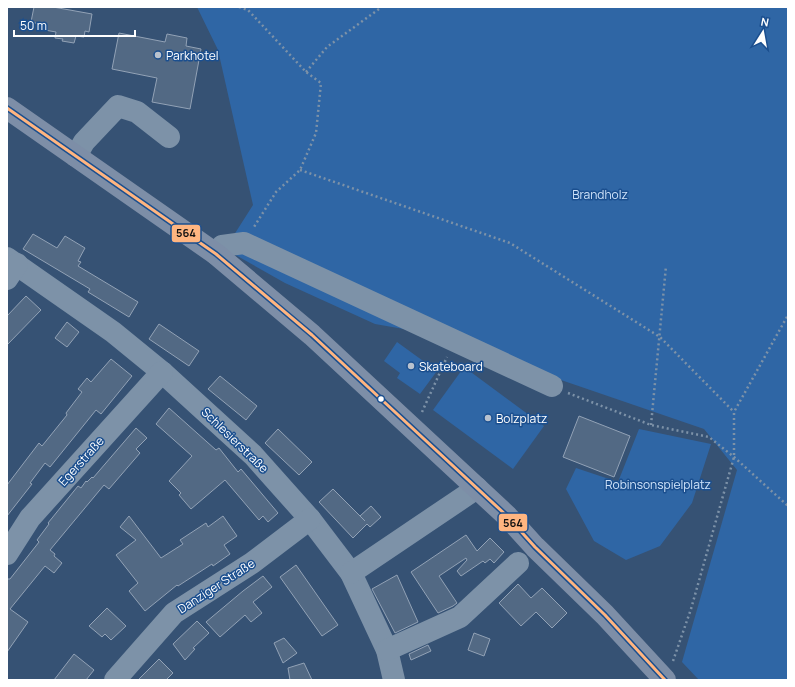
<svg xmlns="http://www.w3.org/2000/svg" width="795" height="687" font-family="Manrope,sans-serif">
<rect width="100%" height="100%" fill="#365274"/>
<g fill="#2f66a5">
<polygon points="197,7 788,7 788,680 699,680 682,662 737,470 704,429 561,380 461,339 375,324 285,283 225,249 253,205 218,50"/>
<polygon points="397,342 437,371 420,394 397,378 400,373 384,361"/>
<polygon points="464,367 544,426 513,469 433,410"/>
<polygon points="639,429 711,444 692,503 660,546 626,560 594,541 566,489 576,468 618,482"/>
</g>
<g fill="#526984" stroke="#92a2b6">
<polygon points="34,7 53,7 92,14 89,32 85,31 84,37 76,36 74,43 62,41 63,39 55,38 56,32 39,29 40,24 31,22"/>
<polygon points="119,33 165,42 167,34 187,38 186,46 201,49 190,109 152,102 157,78 112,69"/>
<polygon points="33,234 57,248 65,236 85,248 78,261 81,262 78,266 138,302 129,317 88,292 90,289 23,249"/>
<polygon points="26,296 41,310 7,345 7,316"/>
<polygon points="67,322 79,332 67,347 55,338"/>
<polygon points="159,324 199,351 189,366 149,339"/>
<polygon points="111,359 132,376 101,414 96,410 50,467 45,463 30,483 32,484 7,516 7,485 39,443 42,446 67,415 66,413 82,392 78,389 87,378 91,382"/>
<polygon points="220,376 257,406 246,420 208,389"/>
<polygon points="169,408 216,450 219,448 238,472 241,469 278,513 268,522 263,516 259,520 225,480 191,509 179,495 181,493 169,481 192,456 156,424"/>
<polygon points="579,416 630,436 614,477 563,457"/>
<polygon points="136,428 147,438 136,449 140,453 109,489 104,485 50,550 55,554 54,556 62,563 54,573 45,566 10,609 28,622 7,652 7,579 10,579 39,542 37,540 49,524 48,523 78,486 81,488 86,481 87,482 92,477 93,478"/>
<polygon points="278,429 312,462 299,475 265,443"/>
<polygon points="333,489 365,521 360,516 371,506 381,517 370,527 367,524 353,538 319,502"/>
<polygon points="129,516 161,558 183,544 180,540 206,523 208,527 223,516 237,536 224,545 230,554 213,566 212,564 178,586 177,585 145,611 129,591 138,583 116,555 136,540 120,527"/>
<polygon points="466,535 477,551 490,538 504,552 494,563 490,559 485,563 483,561 461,576 457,571 467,560 466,558 439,576 457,603 453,606 438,613 411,572"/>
<polygon points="296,565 338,625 322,636 280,577"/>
<polygon points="397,575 418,622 395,633 372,589"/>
<polygon points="263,576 272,587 253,602 262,613 251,622 245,615 220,637 206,622 243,591"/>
<polygon points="518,584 531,598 542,588 567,613 552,628 536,612 521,626 499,603"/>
<polygon points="107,608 126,626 111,640 105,634 102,637 89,626"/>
<polygon points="197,621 209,633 193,648 195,649 185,660 173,644"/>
<polygon points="474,633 490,639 484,656 468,650"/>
<polygon points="284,638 297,653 283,663 274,643"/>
<polygon points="428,645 431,651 411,660 409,654"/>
<polygon points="74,654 94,670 86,680 54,680"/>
<polygon points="159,659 173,673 166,680 138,680"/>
<polygon points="304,663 312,680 290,680 288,668"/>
</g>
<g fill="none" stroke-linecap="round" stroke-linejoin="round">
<g stroke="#7d92a8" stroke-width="2.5" stroke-dasharray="2 3" stroke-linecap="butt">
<polyline points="239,7 248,10 306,72 321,83 316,133 300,170 276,192 254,227"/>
<polyline points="306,72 327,47 379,9"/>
<polyline points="300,170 510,243 660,337 734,412"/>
<polyline points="568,393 651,425 709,437 734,457 788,506"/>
<polyline points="422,412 447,357"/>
<polyline points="651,425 666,266"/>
<polyline points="673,661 691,609 734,457 734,412 788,315"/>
</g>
<g stroke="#7d92a8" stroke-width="22">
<polyline points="76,156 84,142 118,106 137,112 169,137"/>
<polyline points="216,254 222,246 244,243 552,386"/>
<polyline points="7,258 113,332 162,372 253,455 310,519 351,573 387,650 394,680"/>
<polyline points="7,279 17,264"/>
<polyline points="7,554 30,518 162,372"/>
<polyline points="351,573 477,488"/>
<polyline points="387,650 460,617 518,563"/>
<polyline points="115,680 174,613 252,563 310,519"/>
</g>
<polyline stroke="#7d8ea7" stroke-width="22" points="7,108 216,254 312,335 507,516 535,547 605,615 665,680"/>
<defs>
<polyline id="bus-1" points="7,108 216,254 312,335 507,516 535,547 605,615 665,680"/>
</defs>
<use href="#bus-1" stroke="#1b4f8f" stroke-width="6"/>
<use href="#bus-1" stroke="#ffb580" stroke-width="3"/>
</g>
<g fill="#b9c2ce" stroke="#1b4f8f" stroke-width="1.5">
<circle cx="158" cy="55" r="4"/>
<circle cx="411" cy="366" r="4"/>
<circle cx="488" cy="418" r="4"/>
</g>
<circle fill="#fff" stroke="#1b4f8f" stroke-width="1.5" cx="381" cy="399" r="3.5"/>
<g text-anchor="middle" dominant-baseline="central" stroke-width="3" stroke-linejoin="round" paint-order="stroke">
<g font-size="12" fill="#fff" stroke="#1b4f8f" text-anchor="start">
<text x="166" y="55">Parkhotel</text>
<text x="419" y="366">Skateboard</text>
<text x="496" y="418">Bolzplatz</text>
</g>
<g font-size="12" fill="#cfe3fa" stroke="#1b4f8f">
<text x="600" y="194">Brandholz</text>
<text x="658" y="484">Robinsonspielplatz</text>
</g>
<g font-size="12" fill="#fff" stroke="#1b4f8f">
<text transform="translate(235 440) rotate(44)">Schlesierstraße</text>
<text transform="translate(81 461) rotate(-48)">Egerstraße</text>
<text transform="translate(216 586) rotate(-33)">Danziger Straße</text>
</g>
</g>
<g stroke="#1b4f8f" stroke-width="1.5">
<rect x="171" y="224" width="30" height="19" rx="4" fill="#ffb580"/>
<rect x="498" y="513" width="30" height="19" rx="4" fill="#ffb580"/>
</g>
<g font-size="11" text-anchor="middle" font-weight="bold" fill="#111">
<text x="186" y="237">564</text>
<text x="513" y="527">564</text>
</g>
<rect width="795" height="687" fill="none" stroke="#ffffff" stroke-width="16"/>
<g transform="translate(763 32) rotate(11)" stroke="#1b4f8f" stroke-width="3" paint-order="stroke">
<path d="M0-3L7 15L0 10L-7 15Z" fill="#ffffff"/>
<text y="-6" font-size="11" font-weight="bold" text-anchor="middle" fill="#ffffff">N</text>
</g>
<path d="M14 30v6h121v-6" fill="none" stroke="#ffffff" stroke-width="2"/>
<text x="20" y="30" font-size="12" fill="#ffffff" stroke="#1b4f8f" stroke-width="3" paint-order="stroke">50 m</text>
</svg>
